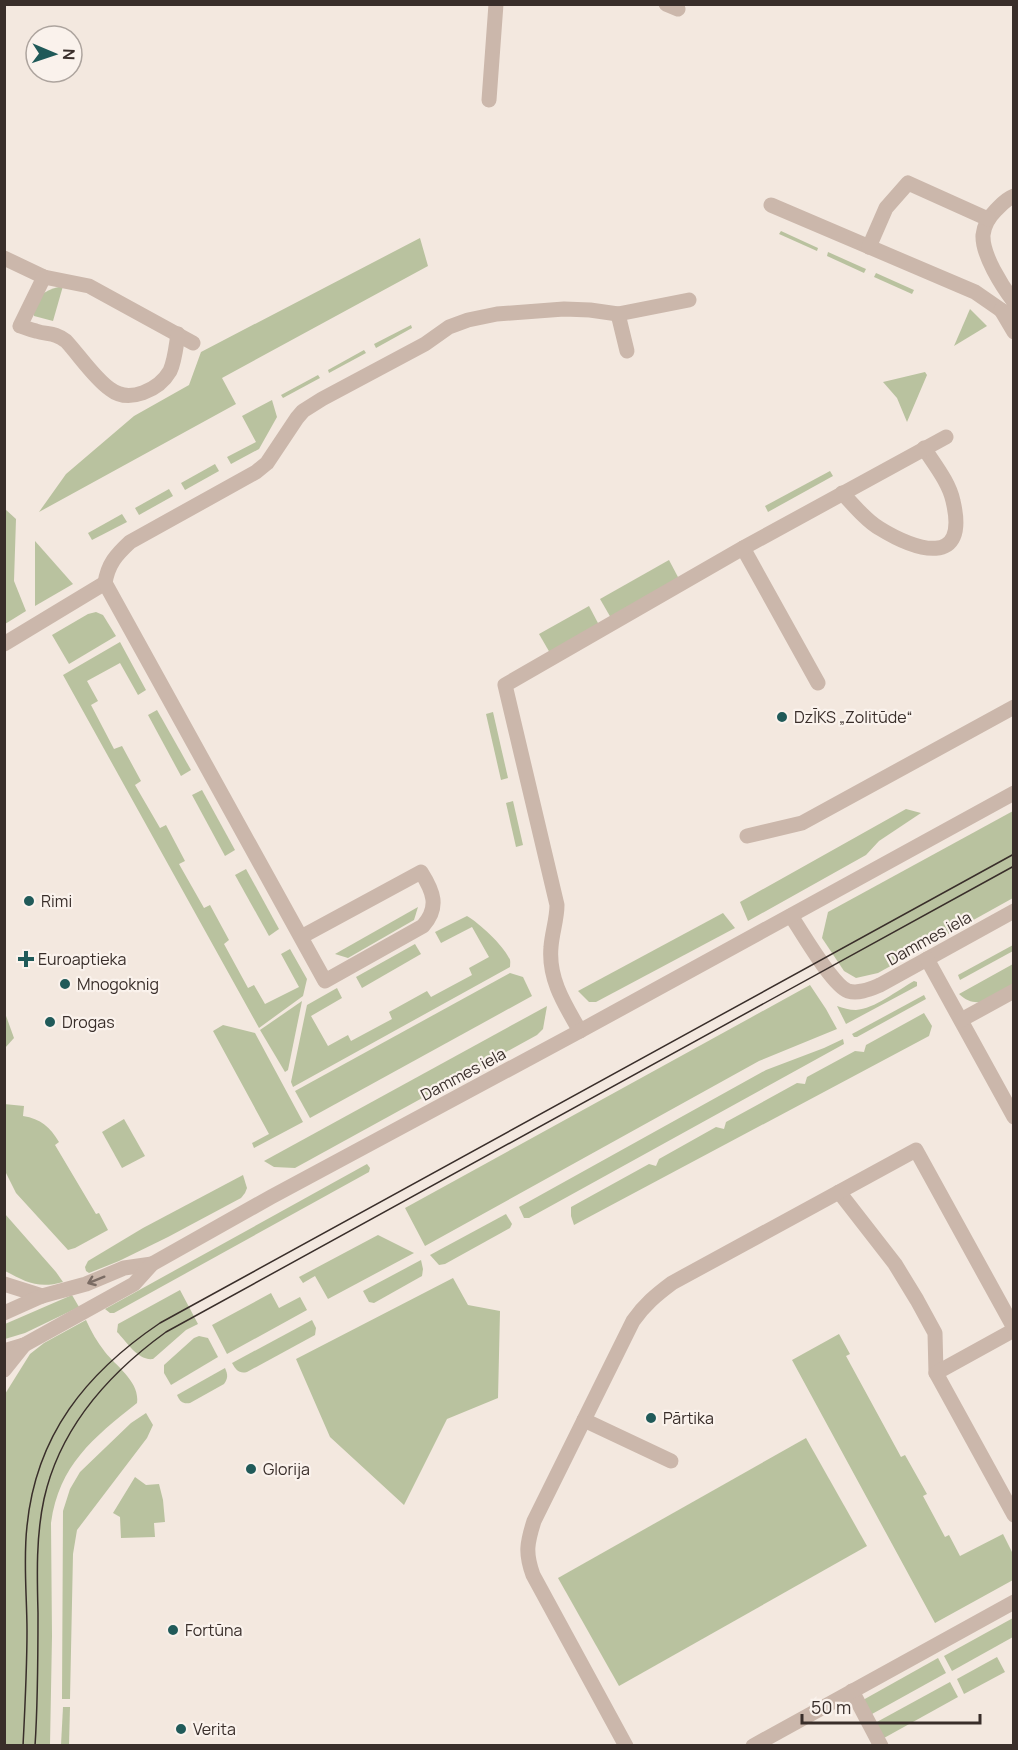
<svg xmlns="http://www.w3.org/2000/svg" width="1018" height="1750" font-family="Manrope,sans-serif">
<rect width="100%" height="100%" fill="#f3e8df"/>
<g fill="#b9c29f">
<polygon points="781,231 818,248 817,251 779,234"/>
<polygon points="420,238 428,266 222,378 236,404 39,512 66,474 134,416 189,385 201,352"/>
<polygon points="828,252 866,269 864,273 827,256"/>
<polygon points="876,273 914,290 912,294 874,277"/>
<path d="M63,286L53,321L34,316L32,306C41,293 48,289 63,286Z"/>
<polygon points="970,309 987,326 954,346"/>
<polygon points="411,325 412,328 376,348 374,344"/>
<polygon points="364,350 366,353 329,373 328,370"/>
<polygon points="925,372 927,375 907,422 897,398 883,382"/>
<polygon points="318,375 320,378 283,398 281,395"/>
<polygon points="272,400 277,417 259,449 231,464 227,457 256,442 242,416"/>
<polygon points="215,464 219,471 185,490 181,483"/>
<polygon points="830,471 833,476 768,512 765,506"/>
<polygon points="169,489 173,496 139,515 135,508"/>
<polygon points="5,509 16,519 14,581 26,611 5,624"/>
<polygon points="122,514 127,522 92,540 88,533"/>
<polygon points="35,541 73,584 35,606"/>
<polygon points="669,560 679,579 611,618 600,599"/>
<polygon points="589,606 599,625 550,653 539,634"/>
<polygon points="96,612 103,615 116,636 69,664 52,635 88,614"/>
<polygon points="120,642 146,690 138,695 120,663 87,681 98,701 91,705 114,749 122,746 141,781 135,785 160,828 166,825 185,861 179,864 204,908 210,905 229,940 224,944 248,988 254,985 265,1004 299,987 281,954 290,949 307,979 303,996 259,1028 63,675"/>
<polygon points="157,710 191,770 181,776 148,715"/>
<polygon points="493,712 508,778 501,780 486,714"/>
<polygon points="202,790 235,850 225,856 192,795"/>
<polygon points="513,801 523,845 516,847 506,803"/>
<polygon points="906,809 921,813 879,841 866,855 748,921 740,902"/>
<polygon points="1013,811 1013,898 878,973 856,978 844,971 822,938 828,912"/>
<polygon points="246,869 279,929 269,936 235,875"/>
<polygon points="418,907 414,920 348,958 335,954"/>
<polygon points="723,913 735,928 596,1002 589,1002 578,991"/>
<path d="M467,916C479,923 503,945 509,958C511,960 510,964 510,967L293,1087L291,1082L307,1005L337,988L342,998L311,1016L328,1046L348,1035L351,1041L392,1019L389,1012L427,991L431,997L472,975L469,968L489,957L472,927L441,943L435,932Z"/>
<polygon points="415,944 421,954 362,988 356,977"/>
<polygon points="1013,945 1013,951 960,980 958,975"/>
<path d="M1013,964V986C995,996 978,1012 959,994Z"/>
<polygon points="510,973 523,977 532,996 310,1118 295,1091"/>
<path d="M914,981L917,982V986L846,1024L837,1006C843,1008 849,1010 856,1010C874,1009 898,990 914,981Z"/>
<polygon points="810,985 826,1009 837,1029 759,1061 425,1246 405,1208"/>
<polygon points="924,995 926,999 857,1037 854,1037 852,1034"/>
<polygon points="302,1001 288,1070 285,1072 260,1030"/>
<polygon points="547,1006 543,1029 537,1035 295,1168 274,1167 264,1161"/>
<polygon points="5,1013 14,1038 5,1048 4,1048"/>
<polygon points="924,1013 932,1026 929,1036 574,1225 571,1216 571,1207 649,1164 656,1166 659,1159 716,1127 724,1129 726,1122 797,1083 805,1084 807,1077 855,1051 864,1052 866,1045"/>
<polygon points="223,1025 255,1033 303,1122 254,1148 252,1143 269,1134 213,1031"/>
<polygon points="843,1039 844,1044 529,1218 524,1218 519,1207 766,1070 824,1048"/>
<path d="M4,1104L24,1106L23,1116C41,1119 50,1127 59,1142L55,1145L96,1214L99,1213L108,1230L75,1248L68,1250L16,1193L5,1171Z"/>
<polygon points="124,1119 145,1156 122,1168 102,1132"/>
<polygon points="367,1164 370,1168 369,1172 114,1313 110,1313 105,1309"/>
<polygon points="243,1175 247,1188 245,1193 241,1198 168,1237 119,1261 89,1273 86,1271 85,1267 88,1261 143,1228"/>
<path d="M5,1214L56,1272L63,1282C38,1289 26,1282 5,1271Z"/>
<polygon points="506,1214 512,1224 510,1228 445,1264 439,1265 430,1255"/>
<polygon points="378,1235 414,1253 328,1299 315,1276 303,1283 299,1277"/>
<polygon points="421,1260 423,1269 422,1276 374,1303 369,1302 363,1291"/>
<polygon points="453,1278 468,1305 500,1311 498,1398 447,1419 404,1505 330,1437 296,1359"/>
<path d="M180,1290L198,1324L186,1330L153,1359C138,1361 127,1342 117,1332L118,1324Z"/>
<polygon points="271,1293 279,1308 300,1297 307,1310 227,1354 212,1325"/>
<polygon points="72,1295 79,1307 25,1333 5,1339 5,1324"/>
<path d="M86,1320C91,1331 97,1342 105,1352C117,1367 140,1382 137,1403C93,1438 59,1465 51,1523L52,1636L50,1745H5V1394L30,1354L44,1343Z"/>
<path d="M312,1320L316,1328L315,1335L247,1372C239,1374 236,1370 232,1363Z"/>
<polygon points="839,1334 850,1354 846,1356 901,1457 905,1455 927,1494 923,1496 945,1537 949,1535 960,1556 1003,1534 1013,1554 1013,1580 935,1623 792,1360"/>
<polygon points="199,1336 208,1338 218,1357 171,1385 164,1373 164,1365 194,1338"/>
<path d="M225,1368C228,1375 228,1378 224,1384L190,1403C183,1404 180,1402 177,1395Z"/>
<polygon points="146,1413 153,1425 147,1438 77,1530 73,1554 70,1699 62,1699 63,1511 70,1489 80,1472 131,1423"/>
<polygon points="806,1438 867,1546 619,1686 558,1578"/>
<polygon points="135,1477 146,1485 159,1484 163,1500 165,1522 154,1523 155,1537 121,1538 120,1517 113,1513"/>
<polygon points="1013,1618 1013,1637 952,1671 944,1656"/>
<polygon points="997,1657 1005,1672 964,1694 957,1679"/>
<polygon points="938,1658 946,1673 872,1714 863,1700"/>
<polygon points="950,1682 958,1697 884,1738 875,1723"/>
<polygon points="63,1707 70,1707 69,1745 61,1745"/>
</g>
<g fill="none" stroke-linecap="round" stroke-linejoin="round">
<g stroke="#cbb7ab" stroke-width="15">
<polyline points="666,4 678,9"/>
<polyline points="489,100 496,4"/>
<path d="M1014,196C1006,199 1002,204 996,210C989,217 984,225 983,235C982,255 1002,286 1014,302"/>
<polyline points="771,205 975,292 1001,310 1014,316"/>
<polyline points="869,247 886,208 908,183 988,219"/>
<polyline points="4,258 44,277 89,286 193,343"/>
<path d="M44,277L20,326C25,327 30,330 36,331C48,335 54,332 66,341C79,355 95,379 110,389C129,404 159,390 170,371C175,360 176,346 178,334"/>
<polyline points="1001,310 1014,332"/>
<polyline points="618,314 627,351"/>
<path d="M842,493C854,505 865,520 879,528C916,551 969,568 953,501C949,482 934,464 924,448"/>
<polyline points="743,548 818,683"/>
<polyline points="4,644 105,583"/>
<polyline points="747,836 802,823 1014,707"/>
<path d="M791,916C802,932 832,985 848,991C859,994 870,989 880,985L1014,911"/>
<path d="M301,937L421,872C433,891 440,907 423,926L325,981L105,583C108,564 116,555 130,542L256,472L267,463L297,418L303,411L322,399L425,344L449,327L468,320L497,314L564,309L590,310L618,314L689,300"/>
<polyline points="927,959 1014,1117"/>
<polyline points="961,1020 1014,991"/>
<path d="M580,1031C565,1005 548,979 551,947C552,933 557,919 557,905L505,685L743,548L946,437"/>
<polyline points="839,1192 895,1264 917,1300 935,1333 936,1373 1014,1515"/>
<polyline points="4,1284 42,1296"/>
<polyline points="4,1313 42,1296 86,1284 124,1268 152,1264"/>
<polyline points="4,1351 24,1345 134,1284 152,1264 271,1197 580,1031 1014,793"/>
<polyline points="4,1370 24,1345"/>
<polyline points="936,1373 1014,1330"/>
<polyline points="584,1420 671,1461"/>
<polyline points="852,1691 881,1746"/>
<path d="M626,1746L533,1575C525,1553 527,1543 534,1521L633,1321C644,1305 656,1295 672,1283L916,1150L1014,1328"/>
<polyline points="753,1746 1014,1602"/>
</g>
<g stroke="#392e2a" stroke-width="1.5">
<path d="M23,1746C25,1707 27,1669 27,1631C27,1596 23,1561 27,1526C36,1435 86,1373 160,1323L1014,854"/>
<path d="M35,1746C38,1701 38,1657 38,1613C37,1574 36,1536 44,1499C60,1427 108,1374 166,1332L1014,866"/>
</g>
</g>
<defs><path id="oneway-shaft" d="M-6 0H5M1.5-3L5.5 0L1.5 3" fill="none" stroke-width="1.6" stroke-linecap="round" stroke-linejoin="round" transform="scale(1.5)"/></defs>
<use stroke="#7b6c64" href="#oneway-shaft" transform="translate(96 1280) rotate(158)"/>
<g fill="#205a59" stroke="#faf2ec" stroke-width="2">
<circle cx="782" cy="717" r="6"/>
<circle cx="29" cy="901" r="6"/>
<path d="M23 950h6v6h6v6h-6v6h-6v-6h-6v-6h6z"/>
<circle cx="65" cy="984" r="6"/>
<circle cx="50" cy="1022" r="6"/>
<circle cx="651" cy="1418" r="6"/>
<circle cx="251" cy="1469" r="6"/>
<circle cx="173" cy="1630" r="6"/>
<circle cx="181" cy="1729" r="6"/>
</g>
<g text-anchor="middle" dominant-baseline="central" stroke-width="4.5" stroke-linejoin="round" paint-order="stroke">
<g font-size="16" fill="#392e2a" stroke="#faf2ec" text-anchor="start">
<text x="794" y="717">DzĪKS „Zolitūde“</text>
<text x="41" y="901">Rimi</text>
<text x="38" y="959">Euroaptieka</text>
<text x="77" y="984">Mnogoknig</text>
<text x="62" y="1022">Drogas</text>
<text x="663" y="1418">Pārtika</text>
<text x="263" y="1469">Glorija</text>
<text x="185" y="1630">Fortūna</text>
<text x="193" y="1729">Verita</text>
</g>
<g font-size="16" fill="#392e2a" stroke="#faf2ec">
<text transform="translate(929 938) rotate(-29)">Dammes iela</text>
<text transform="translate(463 1074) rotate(-28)">Dammes iela</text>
</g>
</g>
<rect width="1018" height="1750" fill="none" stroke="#392e2a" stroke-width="12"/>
<g transform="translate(54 54) rotate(92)"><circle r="28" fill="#faf2ec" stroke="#ada49e" stroke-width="1.5"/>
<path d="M0-4.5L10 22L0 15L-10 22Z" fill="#205a59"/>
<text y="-9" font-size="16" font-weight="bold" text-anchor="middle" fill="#392e2a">N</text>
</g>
<path d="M802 1714v9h178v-9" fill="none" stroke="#392e2a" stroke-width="3"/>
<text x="811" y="1714" font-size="18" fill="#392e2a" stroke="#faf2ec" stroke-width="4.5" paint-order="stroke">50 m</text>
</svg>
